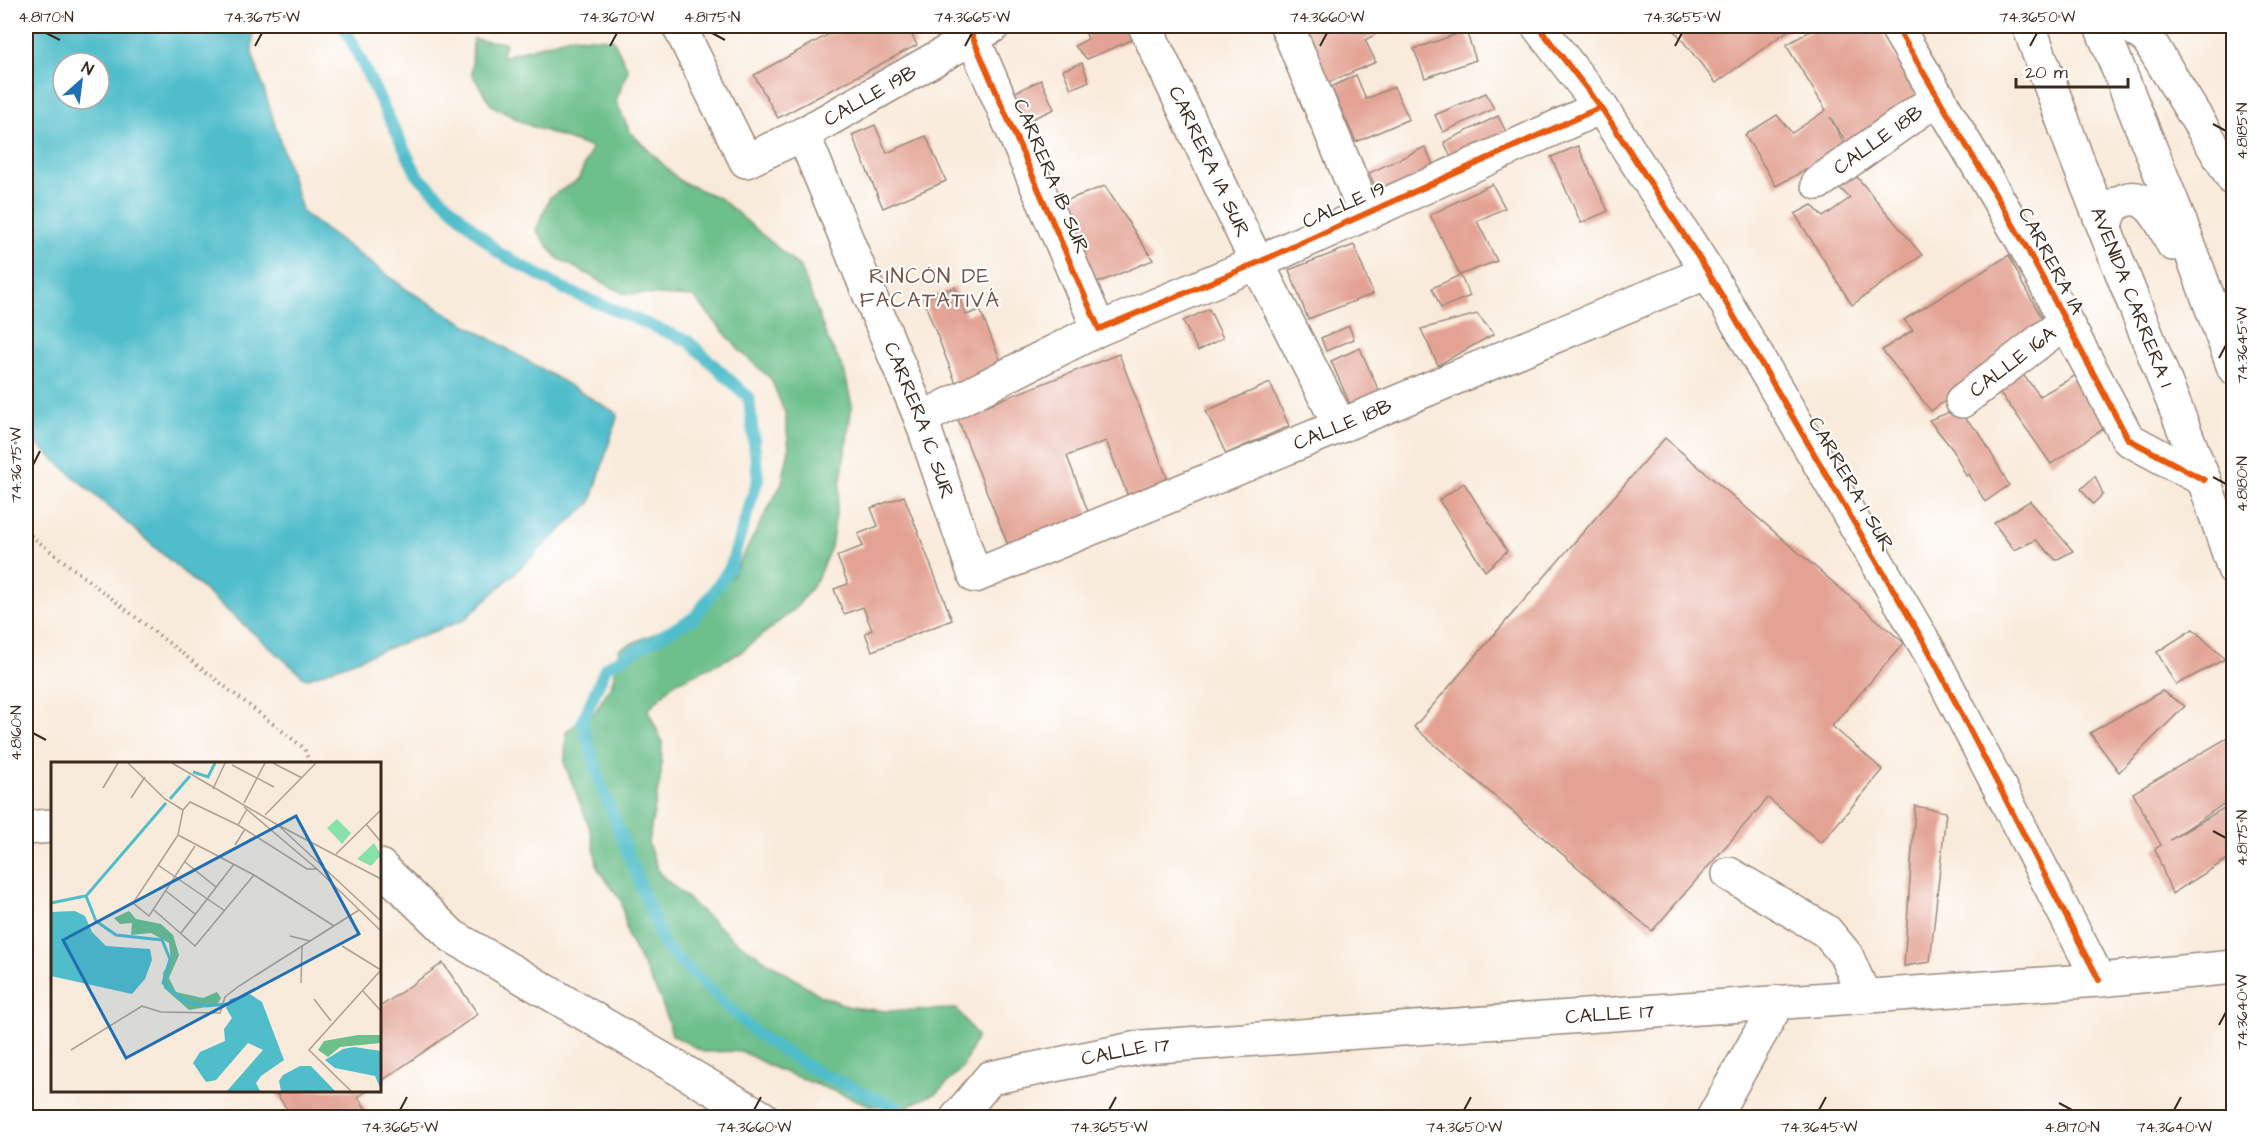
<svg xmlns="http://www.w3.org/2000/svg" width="2259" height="1143" font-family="'Architects Daughter',sans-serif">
<rect width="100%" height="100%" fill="#fff"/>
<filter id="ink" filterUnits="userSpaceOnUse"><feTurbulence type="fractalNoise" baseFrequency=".0167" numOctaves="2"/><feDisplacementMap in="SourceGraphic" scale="12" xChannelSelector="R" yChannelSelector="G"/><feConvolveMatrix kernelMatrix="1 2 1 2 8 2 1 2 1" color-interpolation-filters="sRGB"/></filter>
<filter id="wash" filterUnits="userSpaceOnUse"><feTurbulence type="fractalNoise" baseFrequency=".008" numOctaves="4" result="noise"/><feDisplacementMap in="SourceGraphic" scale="24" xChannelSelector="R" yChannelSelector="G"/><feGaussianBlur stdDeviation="1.35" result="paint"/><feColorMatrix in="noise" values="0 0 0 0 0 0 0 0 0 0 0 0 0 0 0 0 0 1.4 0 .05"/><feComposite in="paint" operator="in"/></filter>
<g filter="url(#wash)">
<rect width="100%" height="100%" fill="#f9ebdb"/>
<polygon fill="#6dbf8c" stroke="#547455" stroke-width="1.5" points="570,37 613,39 628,70 616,101 630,132 680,181 721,199 801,268 827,338 844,370 852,405 831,547 816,581 796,608 738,654 673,684 648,710 662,741 661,774 648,843 659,873 734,940 820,995 850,1007 886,1011 957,1009 977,1036 963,1067 938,1092 905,1107 872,1106 774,1068 741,1051 704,1052 672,1035 661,1000 628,937 621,900 598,869 591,831 565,765 566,731 595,712 612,684 619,649 683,621 732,576 782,483 789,449 785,413 771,379 740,351 694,297 623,293 557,258 536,230 550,197 578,180 592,148 526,124 491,105 472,74 473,39 506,43 501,57"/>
<path fill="#50bdca" stroke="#467474" stroke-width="1.5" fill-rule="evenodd" d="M26,26H254L252,52L303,213L409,291L618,414L591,502L464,620L306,679L26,435ZM63,63H99V99H63Z"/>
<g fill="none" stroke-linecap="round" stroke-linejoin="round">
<polyline stroke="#50bdca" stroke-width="12" points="344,26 417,175 499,253 566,290 688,341 749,398 758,479 730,568 695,617 606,667 582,722 601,785 665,947 757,1034 817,1072 920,1118"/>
</g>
<g id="blocks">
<g fill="#e3a293">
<polygon points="835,26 907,26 917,45 778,118 754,75 837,30"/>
<polygon points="1083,26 1139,26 1143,35 1087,59 1075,46 1088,39"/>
<polygon points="1301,26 1374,26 1378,33 1365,40 1376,62 1327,83"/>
<polygon points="1671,26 1794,26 1716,83"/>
<polygon points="1819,26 1877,26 1921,101 1848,145 1830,117 1846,148 1776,186 1745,135 1777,115 1792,133 1826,110 1786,45"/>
<polygon points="1466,31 1476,60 1425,78 1414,49"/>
<polygon points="1082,63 1089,81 1071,89 1063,70"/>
<polygon points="1356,75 1366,99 1394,87 1409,119 1356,142 1331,87"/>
<polygon points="1041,80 1054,109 1025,122 1011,94"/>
<polygon points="1486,93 1494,109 1443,132 1435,115"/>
<polygon points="1498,116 1506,132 1452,159 1444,142"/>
<polygon points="875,125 887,153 926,136 946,181 883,208 852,135"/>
<polygon points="1578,146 1608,211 1581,223 1551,157"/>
<polygon points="1425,147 1436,171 1380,197 1369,173"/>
<polygon points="1852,171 1922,255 1852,305 1795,214 1812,205 1823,217 1850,198 1831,180"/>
<polygon points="1492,184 1505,208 1477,221 1497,261 1460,275 1430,215"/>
<polygon points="1105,186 1153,260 1095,284 1051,206"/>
<polygon points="1354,245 1373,294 1308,319 1289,270"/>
<polygon points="2009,255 2023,285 2049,330 1995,365 1931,411 1882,350 1913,330 1904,320"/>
<polygon points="1460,275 1470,296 1441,308 1432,288"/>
<polygon points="955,287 966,315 980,310 1004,369 957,386 923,299"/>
<polygon points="1209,309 1223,338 1198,351 1183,321"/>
<polygon points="1477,314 1494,334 1438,365 1421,329"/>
<polygon points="1349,326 1354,339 1326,351 1321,338"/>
<polygon points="1360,348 1382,398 1353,411 1331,361"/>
<polygon points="1119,354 1170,485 1130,501 1106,441 1067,456 1090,517 1009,548 957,417"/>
<polygon points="2020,371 2040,396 2080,373 2110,424 2051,464 2014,411 1995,388"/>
<polygon points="1270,383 1289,426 1226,454 1206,411"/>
<polygon points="1955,410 1979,432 2009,485 1985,502 1969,474 1966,476 1953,450 1929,420"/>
<polygon points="1665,438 1904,643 1832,726 1883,770 1821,843 1768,798 1652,931 1414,727"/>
<polygon points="2095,476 2103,494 2093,504 2081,489"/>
<polygon points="1464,483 1507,551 1485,571 1439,500"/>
<polygon points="904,496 952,620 872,651 865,633 872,630 863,607 844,614 834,589 848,584 837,556 863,546 858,534 878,526 871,508"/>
<polygon points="2030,501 2073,551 2056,560 2036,540 2014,550 1994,523"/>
<polygon points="2193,629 2225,659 2176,685 2157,652"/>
<polygon points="2162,691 2185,706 2119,772 2090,733"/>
<polygon points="2234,734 2234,797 2170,840 2234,802 2234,855 2172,894 2155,849 2161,845 2133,793"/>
<polygon points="1915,806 1946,812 1930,962 1904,966"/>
<polygon points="443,963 478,1014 380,1082 380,1007"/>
<polygon points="274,1090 368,1090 358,1097 372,1118 293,1118"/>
</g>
</g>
</g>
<g filter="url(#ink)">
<use href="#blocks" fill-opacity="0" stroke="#9a8a7c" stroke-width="1.5"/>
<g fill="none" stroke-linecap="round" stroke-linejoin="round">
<defs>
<g id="minor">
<path id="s1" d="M679,26L746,161L803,134L993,26"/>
<path id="s2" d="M1145,26L1257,263L1340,426"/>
<polyline points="1287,26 1365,213"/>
<polyline points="1538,26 1601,107 1708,272 1929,651 2099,980"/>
<polyline points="1896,26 2025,245 2128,439 2204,480"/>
<polyline points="2131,26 2148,39 2234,180"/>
<polyline points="972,36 1099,329"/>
<path id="s3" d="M803,134L921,419L975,576L1340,426L1708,272"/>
<path id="s4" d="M1818,183L1939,97"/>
<path id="s5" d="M1962,401L2065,322"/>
<polyline points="921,419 1099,329 1257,263 1601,107"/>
<polyline points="26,828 52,826"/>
<polyline points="380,866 452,936 763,1118"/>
<polyline points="1729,874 1826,931 1846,955 1864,996"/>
<path id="s6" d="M957,1118L990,1078L1143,1047L2099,980L2234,967"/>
<polyline points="1713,1118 1778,1002"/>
</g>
<g id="major">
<path id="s7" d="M2029,26L2075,154L2204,480L2234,569"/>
<polyline points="2101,26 2182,227 2234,368"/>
<path d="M2105,229C2109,215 2111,204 2125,200C2150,191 2164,227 2173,244"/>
</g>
</defs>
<use href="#minor" stroke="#9a8a7c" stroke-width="36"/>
<use href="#major" stroke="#9a8a7c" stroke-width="36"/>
<polyline stroke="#9a8a7c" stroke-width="4" stroke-dasharray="1.5 4.5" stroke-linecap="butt" points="26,532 304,748 310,764"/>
<use href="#minor" stroke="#fff" stroke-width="33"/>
<use href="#major" stroke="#fff" stroke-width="33"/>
<defs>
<g id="cycleway">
<polyline points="1538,26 1601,107 1708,272 1929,651 2099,980"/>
<polyline points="1896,26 2025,245 2128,439 2204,480"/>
<polyline points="972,36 1099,329 1257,263 1601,107"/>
</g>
</defs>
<use href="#cycleway" stroke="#fff" stroke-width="10"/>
<use href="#cycleway" stroke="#e8590c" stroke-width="6"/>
</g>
</g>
<path fill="none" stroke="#3b2a1e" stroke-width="2" d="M46,33L60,40M712,33L725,40M255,46L262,33M610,46L617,33M965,46L972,33M1320,46L1327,33M1675,46L1682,33M2030,46L2037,33M2213,124L2226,131M2219,358L2226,345M33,465L40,451M2213,477L2226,484M33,733L46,740M2213,831L2226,838M2219,1025L2226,1012M2059,1103L2072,1110M400,1110L407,1097M754,1110L761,1097M1109,1110L1116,1097M1464,1110L1471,1097M1819,1110L1826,1097M2174,1110L2181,1097"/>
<g text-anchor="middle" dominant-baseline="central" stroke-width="4.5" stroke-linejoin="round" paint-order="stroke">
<g font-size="20" fill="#3b2a1e" stroke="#fff">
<text stroke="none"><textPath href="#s1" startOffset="291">CALLE 19B</textPath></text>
<text stroke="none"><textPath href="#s4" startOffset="74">CALLE 18B</textPath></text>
<text stroke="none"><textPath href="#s2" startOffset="150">CARRERA 1A SUR</textPath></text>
<text transform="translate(1051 176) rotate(67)">CARRERA 1B SUR</text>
<text transform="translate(1344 205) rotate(-24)">CALLE 19</text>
<text transform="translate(2051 261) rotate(62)">CARRERA 1A</text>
<text stroke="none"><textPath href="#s7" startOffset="290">AVENIDA CARRERA 1</textPath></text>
<text stroke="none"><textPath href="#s5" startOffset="64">CALLE 16A</textPath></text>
<text stroke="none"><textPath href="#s3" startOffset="309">CARRERA 1C SUR</textPath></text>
<text stroke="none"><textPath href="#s3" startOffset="872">CALLE 18B</textPath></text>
<text transform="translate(1851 484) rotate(60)">CARRERA 1 SUR</text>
<text stroke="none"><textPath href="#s6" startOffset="676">CALLE 17</textPath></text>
<text stroke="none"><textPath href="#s6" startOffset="190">CALLE 17</textPath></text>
</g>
<g font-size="21" letter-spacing="1.5" fill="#765447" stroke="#fff">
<text x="930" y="276">RINCÓN DE<tspan x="930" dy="24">FACATATIVÁ</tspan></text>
</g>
</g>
<g transform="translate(51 762)">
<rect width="330" height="330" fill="#f9ebdb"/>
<path d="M286,57L300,71L291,82L276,66ZM323,81L330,93L320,104L306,97Z" fill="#87e1a8"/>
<path d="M78,149L85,157L110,162L122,173L128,193L118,216L125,230L152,236L166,230L170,236L166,243L138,248L113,226L112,211L120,198L118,181L100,171L80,173L81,161L69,162L63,156ZM307,273H330V281L289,285L277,295L267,288L273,279Z" fill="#6dbf8c"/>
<path d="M24,149L34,154L41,170L55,184L99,187L101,198L94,217L81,232L0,214V150ZM199,232L211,240L233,298L210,314L205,321L209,329H176L212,288L197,281L165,318L155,320L142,301L149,290L174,279L173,267L181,256L175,246L179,237ZM303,285L330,289V328L324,314L284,306L274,298L292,287ZM249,304H260L284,329H230L228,319L232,313Z" fill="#50bdca"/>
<path fill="none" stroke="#50bdca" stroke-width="3" d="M142,10L157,15L164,1M119,37L139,14M115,41L35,134L45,159L65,173L111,178L119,197L112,221L133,239L155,244L176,242M0,141L34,134"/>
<path fill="none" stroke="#ad9e8f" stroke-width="1.5" d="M77,1L114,37L132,48M121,1L227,63L330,159M222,1L251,16M181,3L223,25M52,26L67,1M162,27L174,1M80,36L94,15M193,41L214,1M193,45L266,107L330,169M214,53L265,1M315,62L330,80M187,63L196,47M227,63L330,117M127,73L82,141L98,154L144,84M127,73L132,48L139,40L187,63L256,107H266M127,73L203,113L283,164M184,83L194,67M285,92L330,48M134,100L165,125M107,103L174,149M115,129L144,152M103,148L144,184L203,113M130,171L183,102M239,174L259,179M291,184L330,208M250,221L251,184M311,228L330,249M263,237L280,259M20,288L91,244L110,250L169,251L174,235L188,224L308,148M300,329L258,288L330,208"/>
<path fill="#1f6fb2" fill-opacity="0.15" stroke="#1f6fb2" stroke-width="3" d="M245,54L308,172L75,296L12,178Z"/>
<rect width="330" height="330" fill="none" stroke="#3b2a1e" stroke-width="3"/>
</g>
<rect width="2259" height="1143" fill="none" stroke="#fff" stroke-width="66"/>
<g transform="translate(81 81) rotate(28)"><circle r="28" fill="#ffffff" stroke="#b1aaa5" stroke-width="1.5"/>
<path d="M0-4.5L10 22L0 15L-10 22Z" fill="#1f6fb2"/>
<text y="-9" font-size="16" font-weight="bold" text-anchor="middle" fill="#3b2a1e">N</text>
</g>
<path d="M2016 78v9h112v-9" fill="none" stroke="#3b2a1e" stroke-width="3"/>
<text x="2025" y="78" font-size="18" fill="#3b2a1e" stroke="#ffffff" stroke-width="4.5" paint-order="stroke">20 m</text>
<rect x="33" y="33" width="2193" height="1077" fill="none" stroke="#3b2a1e" stroke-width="2"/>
<g font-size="15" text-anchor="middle" fill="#3b2a1e">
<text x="46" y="22">4.8170°N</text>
<text x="262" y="22">74.3675°W</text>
<text x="617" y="22">74.3670°W</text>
<text x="712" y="22">4.8175°N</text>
<text x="972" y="22">74.3665°W</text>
<text x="1327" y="22">74.3660°W</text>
<text x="1682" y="22">74.3655°W</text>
<text x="2037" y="22">74.3650°W</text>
<text transform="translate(2242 131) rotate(-90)" y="5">4.8185°N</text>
<text transform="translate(2242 345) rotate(-90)" y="5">74.3645°W</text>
<text transform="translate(16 465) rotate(-90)" y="5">74.3675°W</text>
<text transform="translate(2242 484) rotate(-90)" y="5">4.8180°N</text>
<text transform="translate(16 733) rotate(-90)" y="5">4.8160°N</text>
<text transform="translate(2242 838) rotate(-90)" y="5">4.8175°N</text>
<text transform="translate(2242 1012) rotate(-90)" y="5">74.3640°W</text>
<text x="400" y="1132">74.3665°W</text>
<text x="754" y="1132">74.3660°W</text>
<text x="1109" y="1132">74.3655°W</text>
<text x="1464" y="1132">74.3650°W</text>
<text x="1819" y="1132">74.3645°W</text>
<text x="2072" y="1132">4.8170°N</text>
<text x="2174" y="1132">74.3640°W</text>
</g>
</svg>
